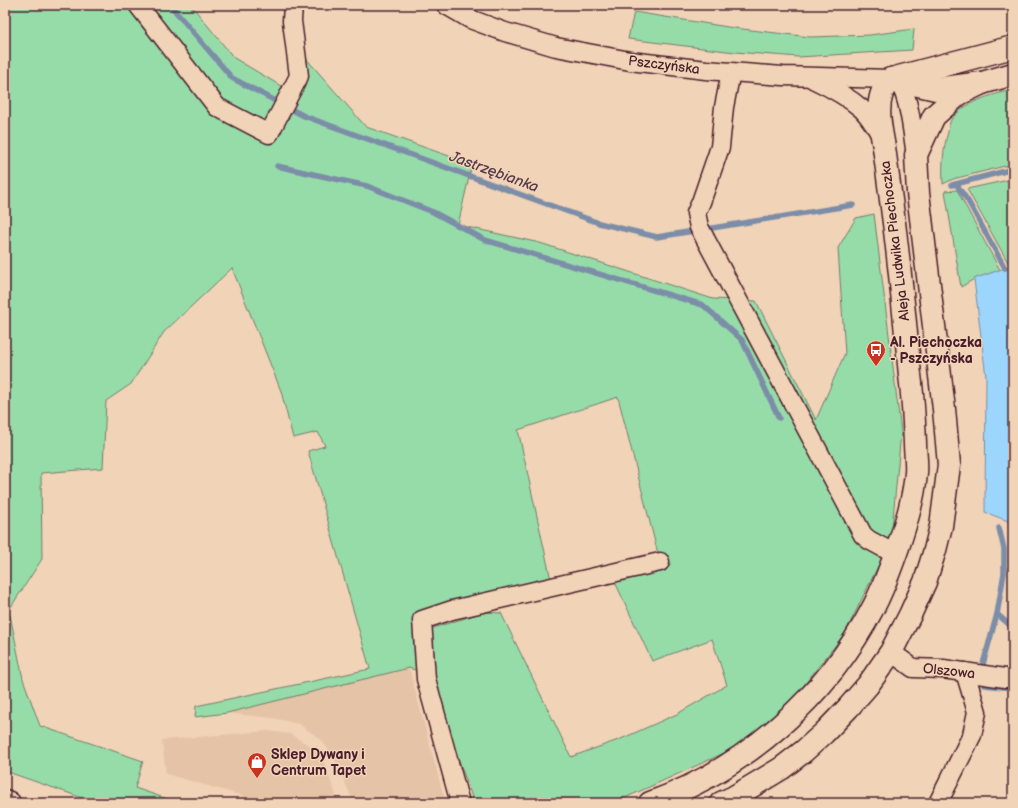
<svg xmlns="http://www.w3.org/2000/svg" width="1018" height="808" font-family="'Balsamiq Sans',sans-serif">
<rect width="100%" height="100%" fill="#f1d3b7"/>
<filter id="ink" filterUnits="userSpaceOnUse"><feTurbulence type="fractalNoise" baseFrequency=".025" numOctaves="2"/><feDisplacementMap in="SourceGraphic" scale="8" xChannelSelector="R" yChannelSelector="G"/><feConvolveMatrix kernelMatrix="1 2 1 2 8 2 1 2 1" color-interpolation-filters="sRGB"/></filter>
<g filter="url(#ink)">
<g fill="#e5c3a6">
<polygon points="409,668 444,797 377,803 354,803 333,755 319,738 299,724 273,718 227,713 362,678"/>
<polygon points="268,731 290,734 312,747 323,761 339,803 268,803 166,774 162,740"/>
</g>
<g fill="#96dca9" stroke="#707e6a">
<polygon points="5,5 191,5 234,58 291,92 304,56 366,127 472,164 458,225 540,243 713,299 756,301 816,420 845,353 838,248 856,218 874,214 901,432 891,540 845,633 771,727 733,749 627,797 608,803 474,803 434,689 427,630 484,612 501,613 571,757 621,739 677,714 727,685 712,639 652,661 615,582 667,569 658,554 618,397 518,430 551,580 416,618 421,672 409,668 227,713 195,717 196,706 370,669 308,451 325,446 318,432 293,438 281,391 232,268 164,332 131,384 106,401 103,468 41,473 42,559 5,616"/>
<polygon points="634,12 734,28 810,37 870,35 914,29 912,50 799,57 735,52 628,39"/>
<path d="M1013,90V164L953,179L943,184C942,166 943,149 948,132C949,128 949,124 951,120C963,102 993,94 1013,90Z"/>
<polygon points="1013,179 1013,265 1010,266 967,189"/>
<polygon points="957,190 1000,270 974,279 961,287 945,191"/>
<polygon points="10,615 23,679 40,726 143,761 135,788 179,803 97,803 5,771 5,617"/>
</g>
<polygon fill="#9cd6fc" stroke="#7b8da8" points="1013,265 1013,540 1008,521 985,512 986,377 974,279"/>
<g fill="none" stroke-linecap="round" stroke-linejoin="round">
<g stroke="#7b8da8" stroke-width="5.5">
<polyline points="170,5 232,78 304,116 599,223 657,237 853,205"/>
<polyline points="277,166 367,186 433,212 485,240 703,305 742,340 779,418"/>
<polyline points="956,184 968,201 1005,268"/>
<polyline points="952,185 1013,169"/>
<polyline points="997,614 1013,628"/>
<polyline points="983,664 997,614 1004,573 1004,549 999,528"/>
<polyline points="984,685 1013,688"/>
</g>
<defs>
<g id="minor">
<polyline points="138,5 217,107 269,134 299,76 292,21 293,5"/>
<path d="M446,5L470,19L505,32L556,47L630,61L706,70L783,76L891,79C894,81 898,83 901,87C910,100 913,138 916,155"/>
<polyline points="731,72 724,107 720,147 701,202 696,213 699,227 863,535 869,540 895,554"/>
<path d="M813,79C830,87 847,96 862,109C870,117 876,127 882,137"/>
<polyline points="891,652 913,668 943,669 1005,678 1013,678"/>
<polyline points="460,803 426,679 422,620 452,610 660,562"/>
<polyline points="938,803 972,735 977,712 965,672"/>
</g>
<g id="major">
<polyline points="891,79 1013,47"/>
<polyline points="892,79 936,89 982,83 1013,74"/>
<polyline points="5,801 9,803"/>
<path d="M650,803C745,769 828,696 874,606C884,587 891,567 898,547C906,523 914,498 916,473C917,463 915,453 915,443C914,420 913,398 910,375C905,322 900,268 893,215C890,192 887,170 884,147C881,130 876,110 882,93C883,88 888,83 891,79"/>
<polyline points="721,803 734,797 782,768 804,751 824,733 848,708 868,685 891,652 910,615 925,582 935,550 941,526 949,465 944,409 918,193 916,155 934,116 959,94 982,83"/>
</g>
</defs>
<use href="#minor" stroke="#4a1f2b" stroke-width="21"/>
<use href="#major" stroke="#4a1f2b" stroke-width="25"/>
<use href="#minor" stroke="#f1d3b7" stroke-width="18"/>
<use href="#major" stroke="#f1d3b7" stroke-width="22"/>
</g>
</g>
<defs>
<symbol id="bus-pin" viewBox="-11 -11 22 30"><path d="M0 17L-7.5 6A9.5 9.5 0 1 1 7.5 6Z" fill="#c8321e" stroke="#f1d3b7"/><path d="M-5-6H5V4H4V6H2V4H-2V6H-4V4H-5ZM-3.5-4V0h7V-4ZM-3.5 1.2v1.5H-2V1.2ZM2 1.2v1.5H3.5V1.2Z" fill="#fff"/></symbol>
<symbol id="shop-pin" viewBox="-11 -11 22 30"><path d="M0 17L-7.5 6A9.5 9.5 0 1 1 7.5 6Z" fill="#c8321e" stroke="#f1d3b7"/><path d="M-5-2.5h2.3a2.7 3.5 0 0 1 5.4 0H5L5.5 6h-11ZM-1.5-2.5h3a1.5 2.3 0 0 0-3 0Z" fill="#fff"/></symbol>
</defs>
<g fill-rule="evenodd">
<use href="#bus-pin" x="865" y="339" width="22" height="30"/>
<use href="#shop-pin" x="246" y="751" width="22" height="30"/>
</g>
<g text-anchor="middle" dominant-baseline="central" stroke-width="3" stroke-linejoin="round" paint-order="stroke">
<g font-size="14" fill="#4a1f2b" stroke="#f1d3b7">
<text transform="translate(664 65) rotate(7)">Pszczyńska</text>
<text transform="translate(895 241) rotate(-97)">Aleja Ludwika Piechoczka</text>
<text transform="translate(949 671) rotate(6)">Olszowa</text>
</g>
<g font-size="14" font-weight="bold" fill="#4a1f2b" stroke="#f1d3b7" text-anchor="start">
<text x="890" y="342">Al. Piechoczka<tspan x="890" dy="16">- Pszczyńska</tspan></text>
<text x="271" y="754">Sklep Dywany i<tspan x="271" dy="16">Centrum Tapet</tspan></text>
</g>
<g font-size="15" font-style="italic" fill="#563a4a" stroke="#f1d3b7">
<text transform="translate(494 172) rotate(20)">Jastrzębianka</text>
</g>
</g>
<rect width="1018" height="808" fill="none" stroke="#f1d3b7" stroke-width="20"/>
<rect x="10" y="10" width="998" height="788" fill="none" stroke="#4a1f2b" stroke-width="1.5" filter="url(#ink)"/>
</svg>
